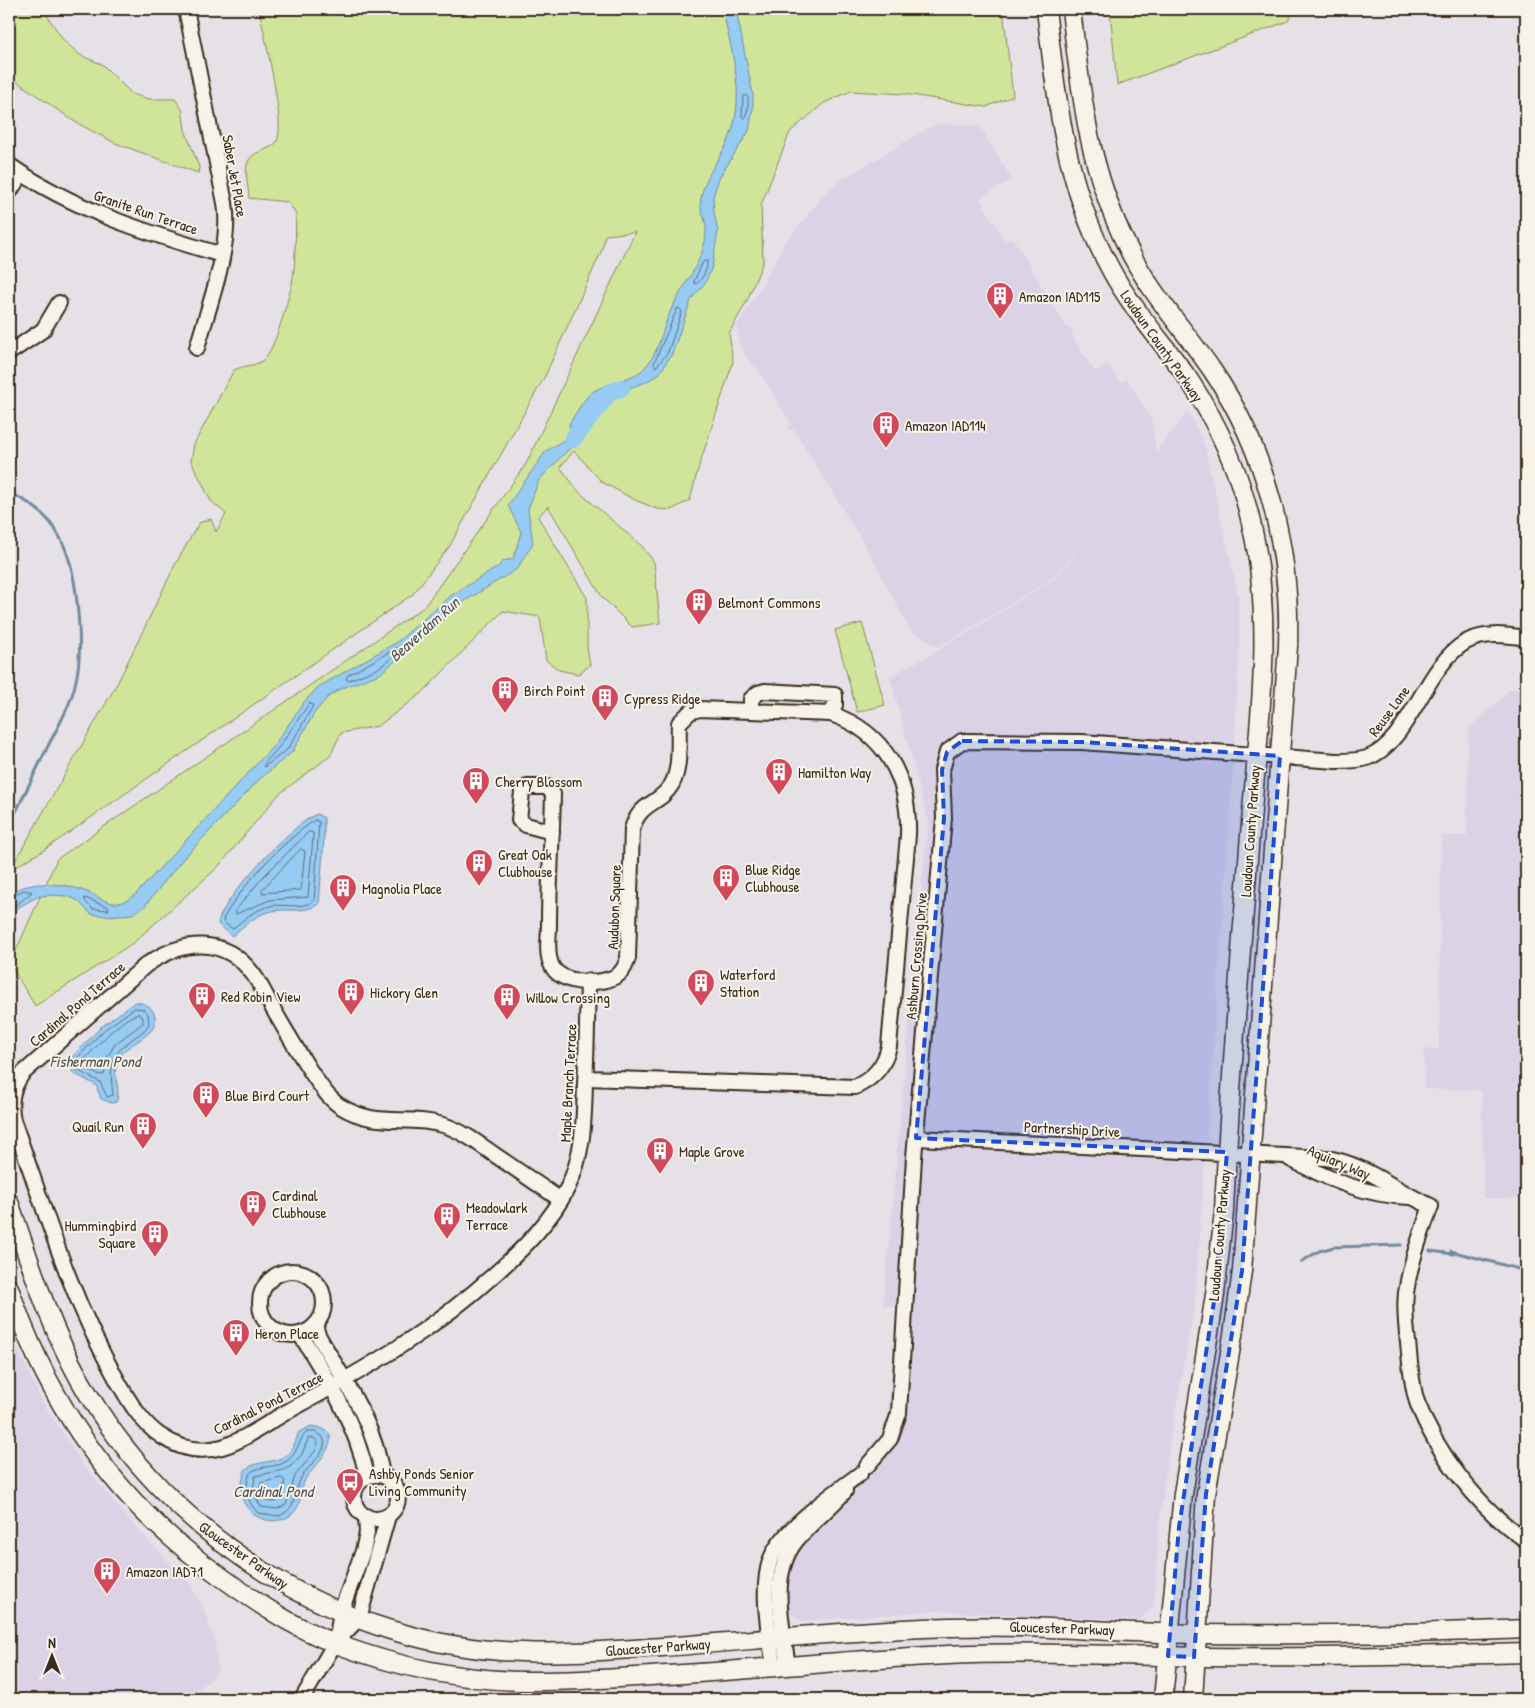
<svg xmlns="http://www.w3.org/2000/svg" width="1535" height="1708" font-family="'Patrick Hand',sans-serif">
<rect width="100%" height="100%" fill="#e6e0e7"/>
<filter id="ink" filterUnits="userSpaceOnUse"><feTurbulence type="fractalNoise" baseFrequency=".02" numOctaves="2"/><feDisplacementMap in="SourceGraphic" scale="10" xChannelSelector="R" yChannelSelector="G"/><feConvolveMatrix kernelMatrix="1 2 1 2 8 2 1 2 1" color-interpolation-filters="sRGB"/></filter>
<g filter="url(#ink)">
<g fill="#dbd2e6">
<polygon points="942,123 980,126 1012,180 987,193 980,199 1005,241 1012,237 1067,328 1070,327 1074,334 1072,336 1095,372 1108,364 1120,383 1127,379 1152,420 1156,452 1188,411 1204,443 1238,594 1240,643 1232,783 1195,1303 1169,1447 1160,1520 1154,1606 1138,1620 932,1611 801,1621 791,1613 778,1613 780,1563 884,1448 898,1306 883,1305 928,820 890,676 934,653 1056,578 1106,515 1055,577 939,647 911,631 865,545 794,430 789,430 787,426 790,422 758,369 750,362 739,343 737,330 739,321 757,294 785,243 825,194 841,180 934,125"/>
<polygon points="1510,689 1526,690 1526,1198 1483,1198 1482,1090 1424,1089 1424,1050 1439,1049 1441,836 1467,836 1468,731"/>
<polygon points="9,1331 42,1401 84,1466 130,1521 189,1583 202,1604 215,1642 218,1670 211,1680 180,1699 9,1699"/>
</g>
<g fill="#d1e59a" stroke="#86885c">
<polygon points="9,9 39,9 44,11 64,41 80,55 103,65 132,94 149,99 175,99 182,109 185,130 199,167 198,173 115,143 75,122 9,76"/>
<path d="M259,9H1003L1013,96L986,107L905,94L851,91L824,103L790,132L761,205L763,262L746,303L729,333L733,362L698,469L690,500L671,510L657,509L635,500L602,482L574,451L560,467L579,492L642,546L654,562L660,623L632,627L602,597L548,506L538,517L587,598V647L590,665L578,674L559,670L546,660L540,617L503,611L422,693L378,726L341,733L330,756L279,794L218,867L133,943L35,1006L10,964L57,859L424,607L526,464L635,232L605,235L602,250L545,376L449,547L413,594L44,850L10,870L118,682L176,563L199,523L211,519L216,532L226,514L211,501L191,461L194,444L234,370C244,365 254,367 263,360C275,351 288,299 292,284C296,262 295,236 296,214L288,202L249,198C249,188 243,170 249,160C255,148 275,152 278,138C284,116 264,35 259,9Z"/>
<polygon points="1110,9 1294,9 1288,21 1117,85"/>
<polygon points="862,623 885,705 857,712 835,630"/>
</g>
<g fill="#96cbf4" stroke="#728b9e">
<path d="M723,9H736L753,95V109L749,131L719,178L713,197L714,213L718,231L712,267L705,283L691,300L672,354L659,374L646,382L613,394L601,402L574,444L539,480L528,509L533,543L517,569L465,601L380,674L340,689L328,697L315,712L292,752L260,779L183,859L144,907L133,914L105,916L91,914L77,900L66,896L48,895L37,897L19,907L9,919V893C32,880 62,882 87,892C95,895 106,903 115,903C124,903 129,899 136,894L275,744L304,702L318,687L397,642L453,594L498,567L503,561L513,559L521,532L508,505L546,451L564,440L571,431L569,424C576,414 584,397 594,391C610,381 637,380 648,364C659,350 663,328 670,312C682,285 704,263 706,233C707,216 697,211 702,193C707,173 721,157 729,139C747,94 731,54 723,9Z"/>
<path d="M317,814L324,818V838L319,904C304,914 288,908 272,911C256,914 244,926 232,936L218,924C220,900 294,822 317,814Z"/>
<path d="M135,1002C142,1003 148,1004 152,1010C166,1030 135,1041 125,1050C122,1053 119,1060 117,1064C112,1076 122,1090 116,1102L112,1103L101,1099L96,1085L73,1073L69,1060L101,1027Z"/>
<path d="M311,1426C354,1431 313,1466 305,1480C299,1492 303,1506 291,1515C270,1530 241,1514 241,1489C241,1483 244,1476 245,1470C259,1458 279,1466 291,1450C295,1445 296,1438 299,1432Z"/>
</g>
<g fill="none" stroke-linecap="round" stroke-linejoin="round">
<g stroke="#5f6a74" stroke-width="1">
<polygon points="746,95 748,97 748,109 744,119 742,116 743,98"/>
<path d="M707,261C708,268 702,282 695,284L694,281L703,262Z"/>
<polygon points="678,308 682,311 668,352 656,367 654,364"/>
<polygon points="397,648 400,648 400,652 377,669 349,680 346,679 347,676"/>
<polygon points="310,703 313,706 288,749 264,767 264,764 279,747"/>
<path d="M315,820L319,822L314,901C301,910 284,903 270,906C255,910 243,919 233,929L223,922L224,917C246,881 280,844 315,820Z"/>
<polygon points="309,832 313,833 313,837 308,897 270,900 236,914 235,911 263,877"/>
<polygon points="301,849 305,851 301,890 262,893 262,890"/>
<polyline points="9,897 24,890 32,892 9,911"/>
<polygon points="85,898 108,907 109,910 93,909 85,901"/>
<path d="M135,1008L143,1009L148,1014L149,1024C144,1032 138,1035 131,1040C109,1056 110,1070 113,1095L107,1097L100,1082L77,1070L74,1061L104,1030Z"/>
<path d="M138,1014L143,1018V1023L115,1044L107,1058L104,1075L96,1074L82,1066V1062C94,1049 122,1017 138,1014Z"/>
<path d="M307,1432H315L322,1436C332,1450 307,1466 301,1478C293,1493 298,1508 279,1516L258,1513C246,1500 244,1489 250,1473C260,1464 276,1469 287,1461C299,1452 298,1439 307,1432Z"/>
<polygon points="313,1438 318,1441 316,1450 295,1476 286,1505 277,1509 261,1507 253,1492 255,1476 283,1470 291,1466 302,1454 308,1439"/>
<polygon points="282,1478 285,1481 281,1499 275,1502 266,1501 260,1491 261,1483"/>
</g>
<g stroke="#728b9e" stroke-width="3">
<path d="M9,493C62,514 74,560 78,613C80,637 81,661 75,685C70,706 59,725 49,744C36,771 22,799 9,826"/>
<polyline points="1430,1251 1454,1254"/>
<polyline points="1451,1251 1526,1271"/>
<polyline points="1301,1262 1319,1251 1334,1247 1401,1245"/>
</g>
<polyline stroke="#96cbf4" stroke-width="18" points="573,439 609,393 621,388"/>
<defs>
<g id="minor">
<path d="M186,9L225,203C232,246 209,305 197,348"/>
<path d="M9,165C74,210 147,233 222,255"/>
<polyline points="9,193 21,174"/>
<polyline points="9,353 43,330 59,303"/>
<path d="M552,832L526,825L519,820L522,792L527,787H547L553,794C552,838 549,882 549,925C549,937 546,952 551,964C558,985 603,987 619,974C624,970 626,964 628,958L632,829C640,801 660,805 672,784C681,768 678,741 679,723L690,712L699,709L831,714L835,705V695L765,691L758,693L751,699V710"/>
<path d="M586,1078L855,1087C873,1079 885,1065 889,1046L908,835C910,779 885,732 831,714"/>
<path d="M916,1138L1326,1158C1366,1164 1395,1191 1431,1206C1421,1234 1410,1263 1406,1293C1404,1309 1406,1326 1408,1342C1410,1362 1411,1383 1417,1402C1436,1453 1480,1510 1526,1540"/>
<path d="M1290,1159C1329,1179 1365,1196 1410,1197"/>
<path d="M561,1200C539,1185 517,1170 495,1155C479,1144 463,1131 443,1125C406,1114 377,1129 340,1106C328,1098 319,1084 311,1072C299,1053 287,1033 276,1014C268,1001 262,986 253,974C224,935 182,940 146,965L22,1074C12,1089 9,1101 13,1120C44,1207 70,1297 116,1378C127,1398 141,1423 161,1436C180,1449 201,1453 222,1447C242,1442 273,1419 292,1409C366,1369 435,1329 496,1273C524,1248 552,1220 568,1187C584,1153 584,1119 585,1082C587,1049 587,1015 588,981"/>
<circle cx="292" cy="1303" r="32"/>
<path d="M315,1325L318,1335C344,1381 374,1421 382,1475"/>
<path d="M300,1334C328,1379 356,1424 367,1476"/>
<path d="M867,1466L890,1439L899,1413L914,1157L944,818L942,770L947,752L962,741L1082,742L1336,761C1346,761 1357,761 1367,758C1409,744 1425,665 1466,642C1484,632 1506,635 1526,638"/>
<circle cx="376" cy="1497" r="22"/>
<polyline points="336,1643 341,1611 363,1551 367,1533 366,1516"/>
<path d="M788,1667C783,1626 768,1577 796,1541C810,1523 830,1509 845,1491"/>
<path d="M774,1668C770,1637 760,1592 770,1561C780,1530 834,1493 860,1474"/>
<polyline points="302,1699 335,1643 359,1618 388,1516"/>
</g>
<g id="major">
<path d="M1046,9C1057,102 1065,186 1111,270C1133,311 1165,344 1191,383C1219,426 1241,476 1252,527C1274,623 1259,724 1251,822C1241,951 1230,1081 1224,1211L1215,1295L1183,1494L1163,1699"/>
<path d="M1071,9C1081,95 1088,167 1127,246C1149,292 1184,329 1212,370C1267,450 1291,551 1288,646L1242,1271L1233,1335L1206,1494L1193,1699"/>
<path d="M9,1202C30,1262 49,1325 80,1380C168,1538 342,1647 522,1652C569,1654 616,1650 662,1647C758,1640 854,1630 950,1627C1032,1624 1113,1633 1194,1634C1305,1635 1416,1634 1526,1629"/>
<path d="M9,1288C46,1397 108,1491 201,1562C244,1594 288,1626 339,1645C396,1666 461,1680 522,1681C570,1682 619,1678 667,1675C769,1669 871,1657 973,1654C1049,1652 1126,1656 1203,1657C1311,1658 1418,1656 1526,1653"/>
</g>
</defs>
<use href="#minor" stroke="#3b2a1e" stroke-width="18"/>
<use href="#major" stroke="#3b2a1e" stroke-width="21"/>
<use href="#minor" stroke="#f7f3e8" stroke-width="14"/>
<use href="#major" stroke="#f7f3e8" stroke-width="18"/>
</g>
</g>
<path fill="#1d4ed8" fill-opacity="0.2" stroke="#1d4ed8" stroke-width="4" stroke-dasharray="10 6" stroke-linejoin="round" d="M962,741L1082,742L1280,756L1242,1271L1206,1494L1194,1657L1168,1656L1179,1527L1215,1295L1227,1152L916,1138L944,818L942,770L947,752Z"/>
<defs>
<symbol id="building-pin" viewBox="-11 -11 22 30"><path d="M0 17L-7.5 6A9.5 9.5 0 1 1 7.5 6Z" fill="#d1495b" stroke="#f7f3e8"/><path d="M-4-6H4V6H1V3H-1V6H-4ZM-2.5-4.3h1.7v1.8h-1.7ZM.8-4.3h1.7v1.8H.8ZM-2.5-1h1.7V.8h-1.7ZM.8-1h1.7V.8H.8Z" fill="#fff"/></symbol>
<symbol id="bus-pin" viewBox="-11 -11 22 30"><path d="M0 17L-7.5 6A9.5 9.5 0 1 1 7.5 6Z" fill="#d1495b" stroke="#f7f3e8"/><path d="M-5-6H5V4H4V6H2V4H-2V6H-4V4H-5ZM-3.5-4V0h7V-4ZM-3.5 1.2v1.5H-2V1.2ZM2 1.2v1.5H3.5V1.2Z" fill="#fff"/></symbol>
</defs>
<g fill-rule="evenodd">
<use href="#building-pin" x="984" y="280" width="32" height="43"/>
<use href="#building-pin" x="870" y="409" width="32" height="43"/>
<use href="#building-pin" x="683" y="586" width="32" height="43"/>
<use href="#building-pin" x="489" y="674" width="32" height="43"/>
<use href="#building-pin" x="589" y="682" width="32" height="43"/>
<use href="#building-pin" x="763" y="756" width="32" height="43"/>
<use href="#building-pin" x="460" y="765" width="32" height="43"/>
<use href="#building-pin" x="463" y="847" width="32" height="43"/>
<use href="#building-pin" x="710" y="862" width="32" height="43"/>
<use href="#building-pin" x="327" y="872" width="32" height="43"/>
<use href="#building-pin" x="685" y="967" width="32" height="43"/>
<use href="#building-pin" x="335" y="976" width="32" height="43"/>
<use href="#building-pin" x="186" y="980" width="32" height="43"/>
<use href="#building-pin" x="491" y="981" width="32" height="43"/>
<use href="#building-pin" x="190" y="1079" width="32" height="43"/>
<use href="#building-pin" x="127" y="1110" width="32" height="43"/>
<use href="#building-pin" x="644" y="1135" width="32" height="43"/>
<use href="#building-pin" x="237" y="1188" width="32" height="43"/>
<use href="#building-pin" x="431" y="1200" width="32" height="43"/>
<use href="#building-pin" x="139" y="1218" width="32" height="43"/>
<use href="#building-pin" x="220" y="1317" width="32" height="43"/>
<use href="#bus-pin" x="334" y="1466" width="32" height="43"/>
<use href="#building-pin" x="91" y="1555" width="32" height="43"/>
</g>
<g text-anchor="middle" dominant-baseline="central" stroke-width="4" stroke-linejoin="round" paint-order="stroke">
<g font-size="15" fill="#3b2a1e" stroke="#f7f3e8">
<text transform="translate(235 176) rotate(80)">Saber Jet Place</text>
<text transform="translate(146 212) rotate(19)">Granite Run Terrace</text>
<text transform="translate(1162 346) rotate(55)">Loudoun County Parkway</text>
<text transform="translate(1389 711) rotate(-54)">Reuse Lane</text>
<text transform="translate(1250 831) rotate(-86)">Loudoun County Parkway</text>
<text transform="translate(614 907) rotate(-88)">Audubon Square</text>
<text transform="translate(916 956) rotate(-85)">Ashburn Crossing Drive</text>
<text transform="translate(77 1004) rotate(-41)">Cardinal Pond Terrace</text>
<text transform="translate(568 1083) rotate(-87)">Maple Branch Terrace</text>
<text transform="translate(1072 1129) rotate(3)">Partnership Drive</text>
<text transform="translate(1339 1162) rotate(23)">Aquiary Way</text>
<text transform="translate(1219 1235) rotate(-85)">Loudoun County Parkway</text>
<text transform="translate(268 1403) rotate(-27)">Cardinal Pond Terrace</text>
<text transform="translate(244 1555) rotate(35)">Gloucester Parkway</text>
<text transform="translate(1062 1628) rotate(2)">Gloucester Parkway</text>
<text transform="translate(658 1647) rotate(-4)">Gloucester Parkway</text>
</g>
<g font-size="15" fill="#3b2a1e" stroke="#f7f3e8" text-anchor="start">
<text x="1019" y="296">Amazon IAD115</text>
<text x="905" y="425">Amazon IAD114</text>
<text x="718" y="602">Belmont Commons</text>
<text x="524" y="690">Birch Point</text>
<text x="624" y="698">Cypress Ridge</text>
<text x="798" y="772">Hamilton Way</text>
<text x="495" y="781">Cherry Blossom</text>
<text x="498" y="854">Great Oak<tspan x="498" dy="17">Clubhouse</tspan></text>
<text x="745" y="869">Blue Ridge<tspan x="745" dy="17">Clubhouse</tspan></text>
<text x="362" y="888">Magnolia Place</text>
<text x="720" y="974">Waterford<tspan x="720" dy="17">Station</tspan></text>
<text x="370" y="992">Hickory Glen</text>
<text x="221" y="996">Red Robin View</text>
<text x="526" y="997">Willow Crossing</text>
<text x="225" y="1095">Blue Bird Court</text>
<text x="124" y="1126" text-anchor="end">Quail Run</text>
<text x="679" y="1151">Maple Grove</text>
<text x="272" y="1195">Cardinal<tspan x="272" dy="17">Clubhouse</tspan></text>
<text x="466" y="1207">Meadowlark<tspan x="466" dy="17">Terrace</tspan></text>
<text x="136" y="1225" text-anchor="end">Hummingbird<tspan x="136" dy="17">Square</tspan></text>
<text x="255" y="1333">Heron Place</text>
<text x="369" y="1473">Ashby Ponds Senior<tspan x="369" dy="17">Living Community</tspan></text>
<text x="126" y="1571">Amazon IAD71</text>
</g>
<g font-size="16" font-style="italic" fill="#525254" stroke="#f7f3e8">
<text transform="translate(424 629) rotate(-42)">Beaverdam Run</text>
<text x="95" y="1061">Fisherman Pond</text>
<text x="273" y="1491">Cardinal Pond</text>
</g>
</g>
<rect width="1535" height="1708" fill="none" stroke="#f7f3e8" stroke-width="30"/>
<rect x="15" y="15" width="1505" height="1678" fill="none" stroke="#3b2a1e" stroke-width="2" filter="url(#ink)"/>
<g transform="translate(52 1656)" stroke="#f7f3e8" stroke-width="4" paint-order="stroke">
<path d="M0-4L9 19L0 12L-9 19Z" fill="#3b2a1e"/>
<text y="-8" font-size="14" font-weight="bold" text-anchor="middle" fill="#3b2a1e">N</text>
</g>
</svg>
